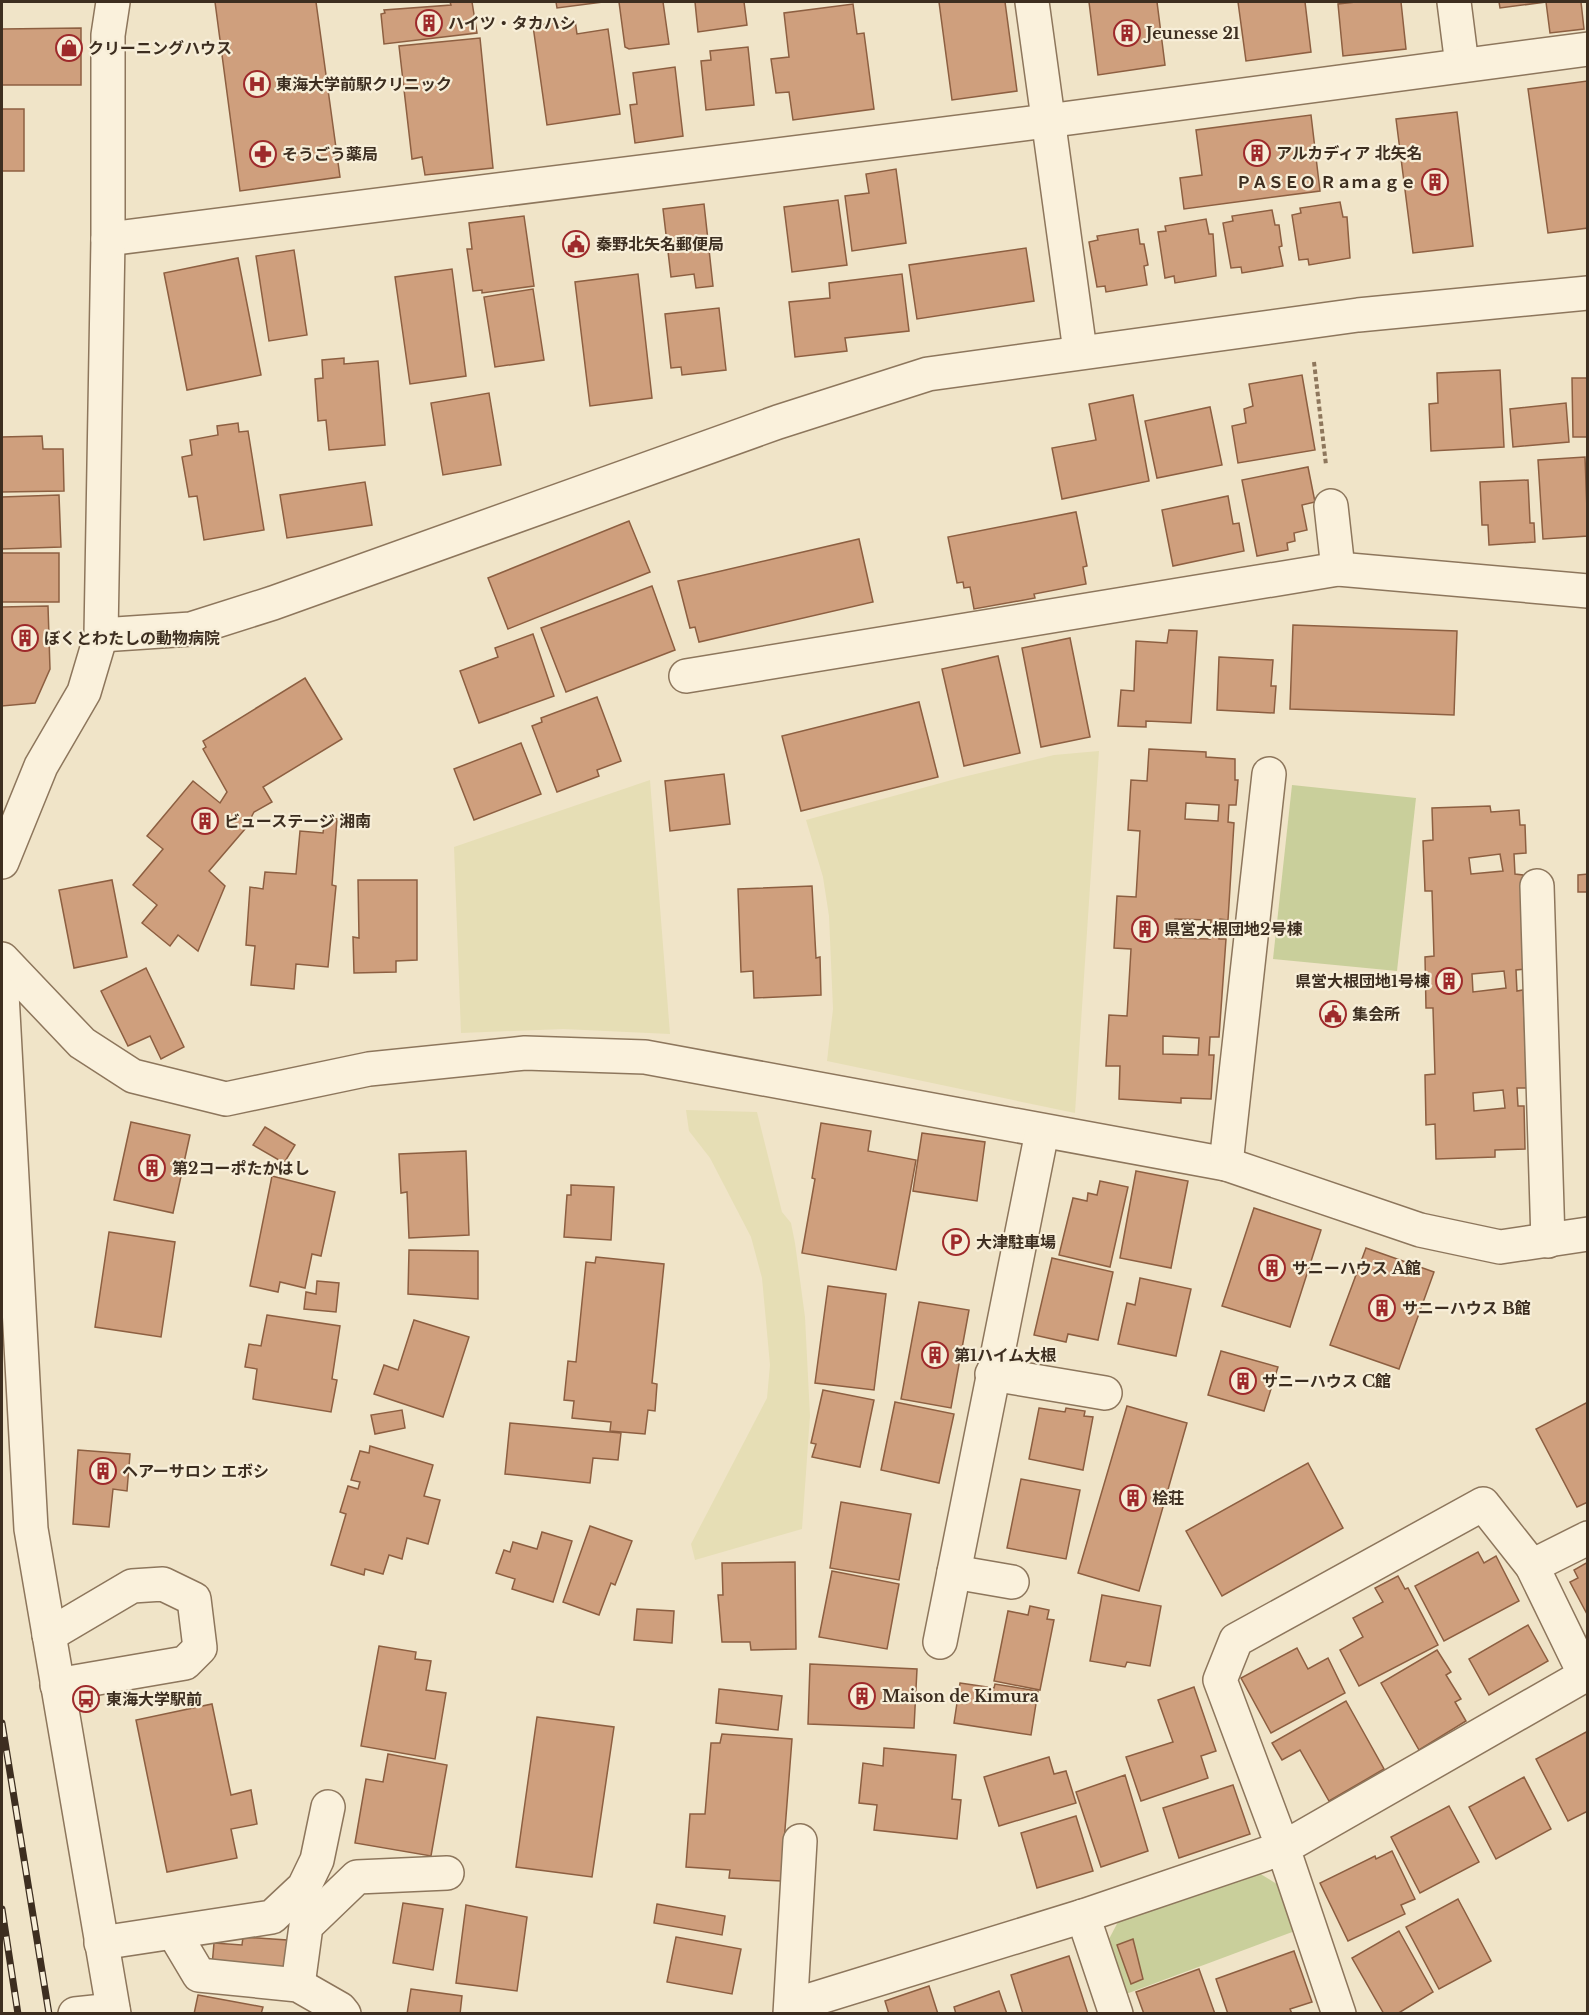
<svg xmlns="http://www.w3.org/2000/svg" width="1589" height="2015" font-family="'Libre Baskerville','Noto Sans JP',serif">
<rect width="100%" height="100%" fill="#f0e4c8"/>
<g fill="#e6deb5">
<polygon points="1099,751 1075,1113 827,1061 833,1009 829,916 823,877 806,820 959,778 1054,755"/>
<polygon points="650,780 670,1034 563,1029 461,1033 454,847"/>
<polygon points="686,1110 757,1112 782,1212 791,1223 795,1243 805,1317 810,1416 802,1529 695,1560 691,1544 767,1398 770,1365 762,1278 751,1237 710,1158 689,1131"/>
</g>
<g fill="#c9cf9b">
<polygon points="1292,785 1416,798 1397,971 1273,959"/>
<polygon points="1259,1873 1280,1886 1295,1931 1126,1994 1109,1939 1119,1920"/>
</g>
<g fill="#cf9f7d" stroke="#8d5f41" stroke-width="1.5" fill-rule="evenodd">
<polygon points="215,2 316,2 340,177 240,191"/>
<polygon points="450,2 472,2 477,33 384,44 381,14 385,13 384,10 451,5"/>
<polygon points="556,2 603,2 557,8"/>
<polygon points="619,2 663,2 669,44 629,49 625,47"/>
<polygon points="695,2 744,2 747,25 698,32"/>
<polygon points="939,2 1005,2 1017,91 952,100"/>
<polygon points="1089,2 1157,2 1165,65 1098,75"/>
<polygon points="1238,2 1305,2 1311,52 1246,61"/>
<polygon points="1356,2 1401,2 1406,49 1343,56 1338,4"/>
<polygon points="1499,2 1581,2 1584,29 1550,33 1546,2 1500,8"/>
<polygon points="853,4 857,34 864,33 874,109 793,120 789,92 776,93 771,59 789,57 784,13"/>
<polygon points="575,20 577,34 608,29 620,114 547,125 533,26"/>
<polygon points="81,28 81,85 2,85 2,29"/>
<polygon points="480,38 493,168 425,175 422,157 412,159 399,46"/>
<polygon points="748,47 754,105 706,110 701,61 711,60 710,51"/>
<polygon points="675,67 683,136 635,143 630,105 637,104 633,73"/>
<polygon points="1587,81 1588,228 1548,233 1528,89"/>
<rect x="2" y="109" width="22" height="62"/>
<polygon points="1457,112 1473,246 1413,253 1396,119"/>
<polygon points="1311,115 1320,191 1184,209 1180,178 1202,175 1196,130"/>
<polygon points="896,169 906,243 852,251 845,196 869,193 866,174"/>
<polygon points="838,200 847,265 792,272 784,207"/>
<polygon points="1340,202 1343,217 1347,217 1350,258 1309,265 1308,259 1299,260 1292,215 1301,213 1300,208"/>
<polygon points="704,204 713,286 696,288 694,274 671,277 663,209"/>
<polygon points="1272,210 1275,225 1279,225 1282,246 1279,247 1283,266 1242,273 1241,267 1231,268 1223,223 1233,221 1232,216"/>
<polygon points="524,216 534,286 482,293 482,290 473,291 467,249 472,249 469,223"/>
<polygon points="1206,219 1209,234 1213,234 1216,276 1175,283 1174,276 1165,278 1158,232 1166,231 1165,226"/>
<polygon points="1138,229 1140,244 1144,244 1148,265 1144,266 1147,285 1106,292 1105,286 1097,287 1089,242 1098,240 1097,236"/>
<polygon points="1026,248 1034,301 917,319 909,265"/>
<polygon points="294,250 307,335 269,341 256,256"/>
<polygon points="238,258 261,375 187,390 164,273"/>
<polygon points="452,269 466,376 410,384 395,277"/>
<polygon points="638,274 652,398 590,406 575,282"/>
<polygon points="902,274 909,331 845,338 847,351 795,357 789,302 830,298 829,283"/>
<polygon points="533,289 544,360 495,367 484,297"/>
<polygon points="719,308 726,370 682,375 681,367 671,368 665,314"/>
<polygon points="344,358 344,364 378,361 385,445 329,450 326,420 318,421 315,379 323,378 322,360"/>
<polygon points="1500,370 1504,447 1431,451 1429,404 1438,403 1437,373"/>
<polygon points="1302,375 1315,450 1238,463 1232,426 1246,423 1244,409 1253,406 1249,384"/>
<polygon points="1572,378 1588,378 1588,437 1573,437"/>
<polygon points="489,393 501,465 443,475 431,403"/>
<polygon points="1133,395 1149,481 1062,499 1052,448 1096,440 1089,404"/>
<polygon points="1566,403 1569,442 1513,447 1510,409"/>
<polygon points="1210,407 1222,465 1157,478 1145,421"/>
<polygon points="238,423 239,432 248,431 264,530 204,540 197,496 189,497 182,457 192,455 190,440 218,435 217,426"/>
<polygon points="42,436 43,449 63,449 64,491 2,492 2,437"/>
<polygon points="1585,457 1588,536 1543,539 1538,460"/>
<polygon points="1308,467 1315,502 1302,505 1307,530 1294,533 1295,541 1287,543 1288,550 1257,556 1242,480"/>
<polygon points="1528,480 1530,523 1534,523 1535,542 1489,545 1488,525 1482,525 1480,482"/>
<polygon points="365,482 372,525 287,538 280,495"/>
<polygon points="59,495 61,547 2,549 2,497"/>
<polygon points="1228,496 1233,524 1239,523 1244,551 1173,566 1162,510"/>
<polygon points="1076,512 1087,566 1083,567 1086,584 1034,594 1035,598 974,609 970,587 964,588 963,582 957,583 948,537"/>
<polygon points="629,521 650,572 508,629 488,578"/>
<polygon points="859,539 873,602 699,642 695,627 690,628 678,581"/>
<rect x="2" y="553" width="57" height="49"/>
<polygon points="652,586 675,650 566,692 541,628"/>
<polygon points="48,606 50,669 35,703 2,706 2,607"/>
<polygon points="1293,625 1457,631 1454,715 1290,709"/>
<polygon points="1169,630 1197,631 1191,723 1146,721 1146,727 1118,726 1121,690 1134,691 1136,641 1167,643"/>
<polygon points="533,634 554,696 479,723 460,671 498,657 495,648"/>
<polygon points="1070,638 1090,737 1041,747 1022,648"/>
<polygon points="998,656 1020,753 964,766 942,669"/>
<polygon points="1219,657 1273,660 1271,686 1276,686 1274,713 1217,710"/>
<polygon points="305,678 342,739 263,787 272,802 254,812 245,829 209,871 225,886 198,951 178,935 170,946 142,923 157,905 133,885 163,849 147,836 193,781 220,803 227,792 203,749 206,747 203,741"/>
<polygon points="597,697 621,761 597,770 599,776 557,792 532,726 542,722 541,718"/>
<polygon points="919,702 938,777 801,811 782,736"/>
<polygon points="521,743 541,794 474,820 454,769"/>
<path d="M1149,749L1206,752V757L1235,759V780H1238L1236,805H1229L1228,822L1234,823L1228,920L1220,919L1219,939H1226L1219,1037H1210L1209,1055H1214L1211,1099L1181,1098V1103L1119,1099L1120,1066H1106L1109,1015L1127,1016L1131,949L1114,948L1117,896L1136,897L1140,831L1128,830L1131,780L1147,781ZM1186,803L1219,805L1218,821L1185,819ZM1175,919L1211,920L1210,939L1174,938ZM1163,1036L1199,1038L1198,1055L1163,1054Z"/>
<polygon points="724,774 730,824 670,831 665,781"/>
<path d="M1490,806L1491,812L1519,810L1520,825H1525L1526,853L1514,854L1515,874L1523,875L1526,969L1516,970L1517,991L1523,990L1527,1088H1517L1518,1106H1524L1525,1149L1495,1150V1157L1436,1159L1435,1124L1426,1125L1425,1075L1435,1074L1433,1008H1426L1425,957L1434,956L1432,891H1425L1423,841L1433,840L1432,808ZM1500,854L1503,871L1471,874L1469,858ZM1504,971L1506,988L1473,992L1472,974ZM1503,1090L1505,1108L1474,1111L1473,1093Z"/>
<polygon points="325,818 337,819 332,885 336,886 328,967 296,964 294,989 251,985 255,946 246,945 250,887 263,889 265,872 296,874 300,831 323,833"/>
<polygon points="1588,874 1588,892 1578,892 1578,875"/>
<polygon points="112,880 127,957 74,968 59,890"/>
<polygon points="358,880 417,880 417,960 396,961 396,972 354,973 353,937 359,938"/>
<polygon points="812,886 816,958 820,957 821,995 754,998 753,971 741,972 738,889"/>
<polygon points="146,968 184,1047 161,1059 150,1036 128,1046 101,991"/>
<polygon points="131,1122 190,1135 173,1213 114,1200"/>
<polygon points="821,1123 871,1131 868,1151 916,1160 896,1270 802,1253 815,1179 812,1178"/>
<polygon points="265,1127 295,1145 284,1163 253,1145"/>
<polygon points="922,1133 985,1142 977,1201 913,1191"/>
<polygon points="466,1151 469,1235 409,1238 407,1192 401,1193 399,1154"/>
<polygon points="1136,1171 1188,1181 1171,1268 1120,1258"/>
<polygon points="272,1176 335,1192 321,1256 312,1254 305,1288 280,1282 278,1292 250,1286"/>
<polygon points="1100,1181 1128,1187 1110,1267 1059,1255 1073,1198 1087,1201 1088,1193 1097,1195"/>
<polygon points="571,1185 614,1187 611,1240 564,1237 567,1195 571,1195"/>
<polygon points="1254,1208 1321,1230 1290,1327 1222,1306"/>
<polygon points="109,1232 175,1242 161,1337 95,1327"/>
<polygon points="1366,1248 1434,1272 1399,1369 1330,1345"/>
<polygon points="409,1250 478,1251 478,1299 408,1294"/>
<polygon points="596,1257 664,1264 652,1383 657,1384 655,1411 648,1410 645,1434 610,1431 611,1422 572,1418 574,1401 564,1400 568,1361 576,1362 586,1262 595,1263"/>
<polygon points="1052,1258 1113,1272 1098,1340 1068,1334 1066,1342 1034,1335"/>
<polygon points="1140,1278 1191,1289 1176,1356 1118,1344 1127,1303 1135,1305"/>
<polygon points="317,1281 339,1283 336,1312 304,1309 306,1292 316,1294"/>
<polygon points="828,1286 886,1294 874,1390 815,1383"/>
<polygon points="919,1302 969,1310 951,1408 901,1399"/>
<polygon points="267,1315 340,1326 332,1379 337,1380 331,1412 253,1399 257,1369 245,1367 249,1344 261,1346"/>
<polygon points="414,1320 469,1337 443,1417 374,1394 384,1365 398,1370"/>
<polygon points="1221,1351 1278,1367 1264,1411 1208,1395"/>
<polygon points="823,1390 874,1400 860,1467 812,1457 816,1444 811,1443"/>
<polygon points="895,1402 954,1414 939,1483 881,1470"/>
<polygon points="1588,1402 1588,1502 1577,1507 1536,1429"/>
<polygon points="1127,1406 1187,1423 1139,1591 1078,1573"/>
<polygon points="1039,1408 1065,1412 1066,1408 1085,1411 1084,1416 1093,1417 1083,1470 1029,1459"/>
<polygon points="402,1410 405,1428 375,1434 371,1415"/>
<polygon points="510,1423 621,1433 618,1460 593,1458 590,1483 505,1474"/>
<polygon points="370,1446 433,1465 424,1496 440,1500 428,1544 407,1538 402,1559 389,1555 383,1574 365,1569 364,1575 331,1565 346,1514 340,1512 348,1486 358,1489 360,1482 351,1480 360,1451 369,1453"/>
<polygon points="78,1450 130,1454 127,1491 113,1489 109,1527 73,1524"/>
<polygon points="1308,1463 1343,1528 1222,1596 1186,1531"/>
<polygon points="1021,1479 1080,1490 1066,1559 1007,1548"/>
<polygon points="841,1502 911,1514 899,1580 830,1568"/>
<polygon points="590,1526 632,1541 615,1585 611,1583 599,1615 563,1602"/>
<polygon points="542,1532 572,1541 553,1602 512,1589 515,1579 496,1573 504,1550 510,1552 513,1542 537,1549"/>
<polygon points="1478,1552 1484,1563 1496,1556 1519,1601 1444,1641 1415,1586"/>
<polygon points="795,1562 796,1649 751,1650 750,1642 722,1642 718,1595 723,1595 722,1563"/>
<polygon points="1588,1562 1588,1616 1570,1582 1578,1578 1574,1570"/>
<polygon points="832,1571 899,1584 887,1649 819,1637"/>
<polygon points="1398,1576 1405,1589 1408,1588 1438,1645 1359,1686 1340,1650 1363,1637 1353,1618 1383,1602 1375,1588"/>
<polygon points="1102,1595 1161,1606 1150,1666 1127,1662 1125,1667 1090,1661"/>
<polygon points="1030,1606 1049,1610 1047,1619 1054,1620 1040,1690 994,1681 1008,1611 1028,1615"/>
<polygon points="637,1609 674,1611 672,1643 634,1640"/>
<polygon points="1528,1625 1548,1661 1489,1695 1469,1659"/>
<polygon points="379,1646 416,1652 415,1659 431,1661 426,1690 446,1693 435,1759 361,1746"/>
<polygon points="1297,1648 1308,1669 1328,1658 1345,1693 1271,1733 1241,1678"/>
<polygon points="1437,1650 1451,1672 1446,1675 1461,1699 1455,1702 1466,1721 1419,1750 1381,1683"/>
<polygon points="810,1664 917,1669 914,1728 808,1724"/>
<polygon points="960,1683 994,1688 995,1684 1038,1691 1031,1735 954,1723"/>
<polygon points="1194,1687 1216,1751 1201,1756 1208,1778 1141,1801 1126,1757 1173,1742 1158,1700"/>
<polygon points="719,1689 782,1696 778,1730 716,1723"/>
<polygon points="1346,1701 1384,1769 1329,1801 1300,1750 1282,1760 1272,1743"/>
<polygon points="212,1704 231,1795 251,1790 257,1824 231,1829 237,1858 167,1872 136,1720"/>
<polygon points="537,1717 614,1727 592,1877 516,1867"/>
<polygon points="1588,1731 1588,1811 1568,1821 1536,1759"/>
<polygon points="722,1734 792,1739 781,1881 729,1878 730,1870 686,1867 690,1814 705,1814 711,1743 720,1743"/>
<polygon points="884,1748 956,1755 952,1799 961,1800 957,1839 874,1830 877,1805 859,1803 863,1763 883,1766"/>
<polygon points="388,1754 447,1765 431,1856 355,1843 366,1779 383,1782"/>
<polygon points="1049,1757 1054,1774 1066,1771 1076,1803 999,1826 984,1777"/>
<polygon points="1125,1775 1148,1851 1101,1867 1076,1792"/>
<polygon points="1524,1777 1551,1829 1496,1859 1469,1807"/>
<polygon points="1233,1785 1250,1834 1179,1858 1163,1808"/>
<polygon points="1449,1806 1479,1862 1420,1893 1391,1837"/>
<polygon points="1076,1816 1093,1871 1037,1888 1021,1833"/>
<polygon points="1392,1851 1415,1899 1401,1905 1405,1914 1348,1941 1320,1883 1375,1856 1376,1859"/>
<polygon points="1458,1899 1491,1961 1439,1989 1406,1927"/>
<polygon points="403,1903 443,1909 433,1970 393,1963"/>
<polygon points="657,1904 725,1916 722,1935 654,1923"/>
<polygon points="466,1905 527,1917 517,1991 456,1983"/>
<polygon points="1399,1931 1433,1992 1397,2014 1384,2014 1352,1958"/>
<polygon points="243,1937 287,1940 285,1973 212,1966 214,1943 242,1945"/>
<polygon points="676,1937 741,1949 732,1994 667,1982"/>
<polygon points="1133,1939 1143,1979 1131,1984 1117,1945"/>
<polygon points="1294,1951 1312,2002 1290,2009 1292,2014 1228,2014 1216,1979"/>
<polygon points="1069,1956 1088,2014 1023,2014 1011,1975"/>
<polygon points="1199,1969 1215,2014 1144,2014 1136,1992"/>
<polygon points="929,1986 938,2014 889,2014 885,2001"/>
<polygon points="411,1989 462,1996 460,2014 407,2014"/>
<polygon points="999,1991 1007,2014 956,2014 954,2007"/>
<polygon points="198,1995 263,2007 261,2014 194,2014"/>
</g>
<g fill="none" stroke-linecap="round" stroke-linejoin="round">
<defs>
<g id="minor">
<polyline points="1032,2 1080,351"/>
<polyline points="1454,2 1462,65"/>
<polyline points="108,239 1047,121 1588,49"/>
<polyline points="1331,506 1338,569"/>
<polyline points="101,635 191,629 273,603 778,422 928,374 1358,315 1588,293"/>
<polyline points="686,676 1338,569 1588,591"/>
<polyline points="2,862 41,766 84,692 101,635 108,239 108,35 113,2"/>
<polyline points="1537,886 1548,1241"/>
<polyline points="2,959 82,1043 133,1076 226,1099 369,1069 525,1053 645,1057 1226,1164 1420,1230 1500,1247 1588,1234"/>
<polyline points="2,994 31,1529 114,2014"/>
<polyline points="1226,1164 1269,774"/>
<polyline points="992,1374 1105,1393"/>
<polyline points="1532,1566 1588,1538"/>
<polyline points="954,1572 1012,1582"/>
<polyline points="49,1635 132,1586 163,1584 194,1599 200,1648 185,1663 57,1685"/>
<polyline points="940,1642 1042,1132"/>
<polyline points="1083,1916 1116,2014"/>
<polyline points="174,1933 199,1975 298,1985 340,2009 344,2014"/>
<polyline points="101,1943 272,1917 304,1887 317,1860 328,1807"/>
<polyline points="298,1985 306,1926 357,1877 447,1873"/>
<polyline points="791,2006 1083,1916 1283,1848 1585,1675 1532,1566 1483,1504 1236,1640 1220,1680 1283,1848 1339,2014"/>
<polyline points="75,2014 113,2010"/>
<polyline points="790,2014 800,1841"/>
</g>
</defs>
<use href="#minor" stroke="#8d765c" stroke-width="36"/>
<polyline stroke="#8d765c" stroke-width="4" stroke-dasharray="4.5 3" stroke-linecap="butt" points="1314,362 1326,465"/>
<use href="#minor" stroke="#faf1dc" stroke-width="33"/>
<defs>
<g id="rail">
<polyline points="2,1723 49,2014"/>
<polyline points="2,1909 18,2014"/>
</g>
</defs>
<use href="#rail" stroke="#3d2e20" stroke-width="7"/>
<use href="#rail" stroke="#f7eed8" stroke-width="4.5" stroke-dasharray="14" stroke-linecap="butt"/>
</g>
<defs>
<symbol id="building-ring" viewBox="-11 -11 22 22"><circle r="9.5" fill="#f7eed8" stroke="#9e2a2b" stroke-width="1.5"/><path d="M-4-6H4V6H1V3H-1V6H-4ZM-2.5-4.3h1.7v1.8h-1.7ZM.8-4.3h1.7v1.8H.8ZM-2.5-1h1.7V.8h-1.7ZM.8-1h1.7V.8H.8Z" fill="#9e2a2b"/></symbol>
<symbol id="shop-ring" viewBox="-11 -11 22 22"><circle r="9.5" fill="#f7eed8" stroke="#9e2a2b" stroke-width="1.5"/><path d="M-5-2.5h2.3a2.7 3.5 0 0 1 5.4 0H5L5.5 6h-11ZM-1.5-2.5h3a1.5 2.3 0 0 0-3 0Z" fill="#9e2a2b"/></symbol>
<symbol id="hospital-ring" viewBox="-11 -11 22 22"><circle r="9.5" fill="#f7eed8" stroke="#9e2a2b" stroke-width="1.5"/><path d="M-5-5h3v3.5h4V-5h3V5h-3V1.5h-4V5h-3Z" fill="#9e2a2b"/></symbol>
<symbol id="pharmacy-ring" viewBox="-11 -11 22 22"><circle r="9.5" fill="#f7eed8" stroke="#9e2a2b" stroke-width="1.5"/><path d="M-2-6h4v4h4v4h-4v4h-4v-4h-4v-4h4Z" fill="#9e2a2b"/></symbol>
<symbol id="civic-ring" viewBox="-11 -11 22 22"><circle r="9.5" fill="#f7eed8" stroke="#9e2a2b" stroke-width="1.5"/><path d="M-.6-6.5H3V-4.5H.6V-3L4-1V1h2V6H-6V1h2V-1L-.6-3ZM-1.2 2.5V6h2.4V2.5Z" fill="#9e2a2b"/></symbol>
<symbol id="parking-ring" viewBox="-11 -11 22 22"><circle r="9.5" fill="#f7eed8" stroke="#9e2a2b" stroke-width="1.5"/><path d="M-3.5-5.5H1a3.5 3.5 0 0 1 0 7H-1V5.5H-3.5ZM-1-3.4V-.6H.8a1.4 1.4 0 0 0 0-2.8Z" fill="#9e2a2b"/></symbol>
<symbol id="bus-ring" viewBox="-11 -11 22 22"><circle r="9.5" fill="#f7eed8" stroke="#9e2a2b" stroke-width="1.5"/><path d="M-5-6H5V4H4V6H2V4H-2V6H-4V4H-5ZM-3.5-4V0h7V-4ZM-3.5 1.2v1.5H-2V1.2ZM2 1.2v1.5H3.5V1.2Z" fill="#9e2a2b"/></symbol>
</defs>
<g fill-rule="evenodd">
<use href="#building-ring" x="414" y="8" width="30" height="30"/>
<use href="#building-ring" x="1112" y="18" width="30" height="30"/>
<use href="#shop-ring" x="54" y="33" width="30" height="30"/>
<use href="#hospital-ring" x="242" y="69" width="30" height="30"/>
<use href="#building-ring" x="1242" y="138" width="30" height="30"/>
<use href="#pharmacy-ring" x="248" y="139" width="30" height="30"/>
<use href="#building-ring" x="1420" y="167" width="30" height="30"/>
<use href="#civic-ring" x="561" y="229" width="30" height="30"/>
<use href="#building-ring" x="10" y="623" width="30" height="30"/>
<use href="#building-ring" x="190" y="806" width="30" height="30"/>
<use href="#building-ring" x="1130" y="914" width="30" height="30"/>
<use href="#building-ring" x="1434" y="966" width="30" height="30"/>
<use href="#civic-ring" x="1318" y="999" width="30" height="30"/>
<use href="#building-ring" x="137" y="1153" width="30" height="30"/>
<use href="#parking-ring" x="941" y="1227" width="30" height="30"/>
<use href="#building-ring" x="1257" y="1253" width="30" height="30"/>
<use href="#building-ring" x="1367" y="1293" width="30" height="30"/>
<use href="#building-ring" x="920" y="1340" width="30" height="30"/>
<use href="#building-ring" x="1228" y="1366" width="30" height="30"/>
<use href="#building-ring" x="88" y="1456" width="30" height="30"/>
<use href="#building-ring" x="1118" y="1483" width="30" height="30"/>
<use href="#building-ring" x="847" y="1681" width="30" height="30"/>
<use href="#bus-ring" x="71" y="1684" width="30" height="30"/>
</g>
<g text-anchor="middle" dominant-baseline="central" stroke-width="4.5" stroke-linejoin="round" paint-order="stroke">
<g font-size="16" font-weight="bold" fill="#3d2e20" stroke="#f7eed8" text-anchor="start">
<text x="448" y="23">ハイツ・タカハシ</text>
<text x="1146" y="33">Jeunesse 21</text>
<text x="88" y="48">クリーニングハウス</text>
<text x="276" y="84">東海大学前駅クリニック</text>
<text x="1276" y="153">アルカディア 北矢名</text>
<text x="282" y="154">そうごう薬局</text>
<text x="1416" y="182" text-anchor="end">ＰＡＳＥＯ Ｒａｍａｇｅ</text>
<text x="596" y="244">秦野北矢名郵便局</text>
<text x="44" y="638">ぼくとわたしの動物病院</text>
<text x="224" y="821">ビューステージ 湘南</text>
<text x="1164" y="929">県営大根団地2号棟</text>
<text x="1430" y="981" text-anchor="end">県営大根団地1号棟</text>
<text x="1352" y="1014">集会所</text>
<text x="172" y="1168">第2コーポたかはし</text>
<text x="976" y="1242">大津駐車場</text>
<text x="1292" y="1268">サニーハウス A館</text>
<text x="1402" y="1308">サニーハウス B館</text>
<text x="954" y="1355">第1ハイム大根</text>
<text x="1262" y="1381">サニーハウス C館</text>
<text x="122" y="1471">ヘアーサロン エボシ</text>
<text x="1152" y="1498">桧荘</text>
<text x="882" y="1696">Maison de Kimura</text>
<text x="106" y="1699">東海大学駅前</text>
</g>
</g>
<rect width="1589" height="2015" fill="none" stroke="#3d2e20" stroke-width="6"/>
</svg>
